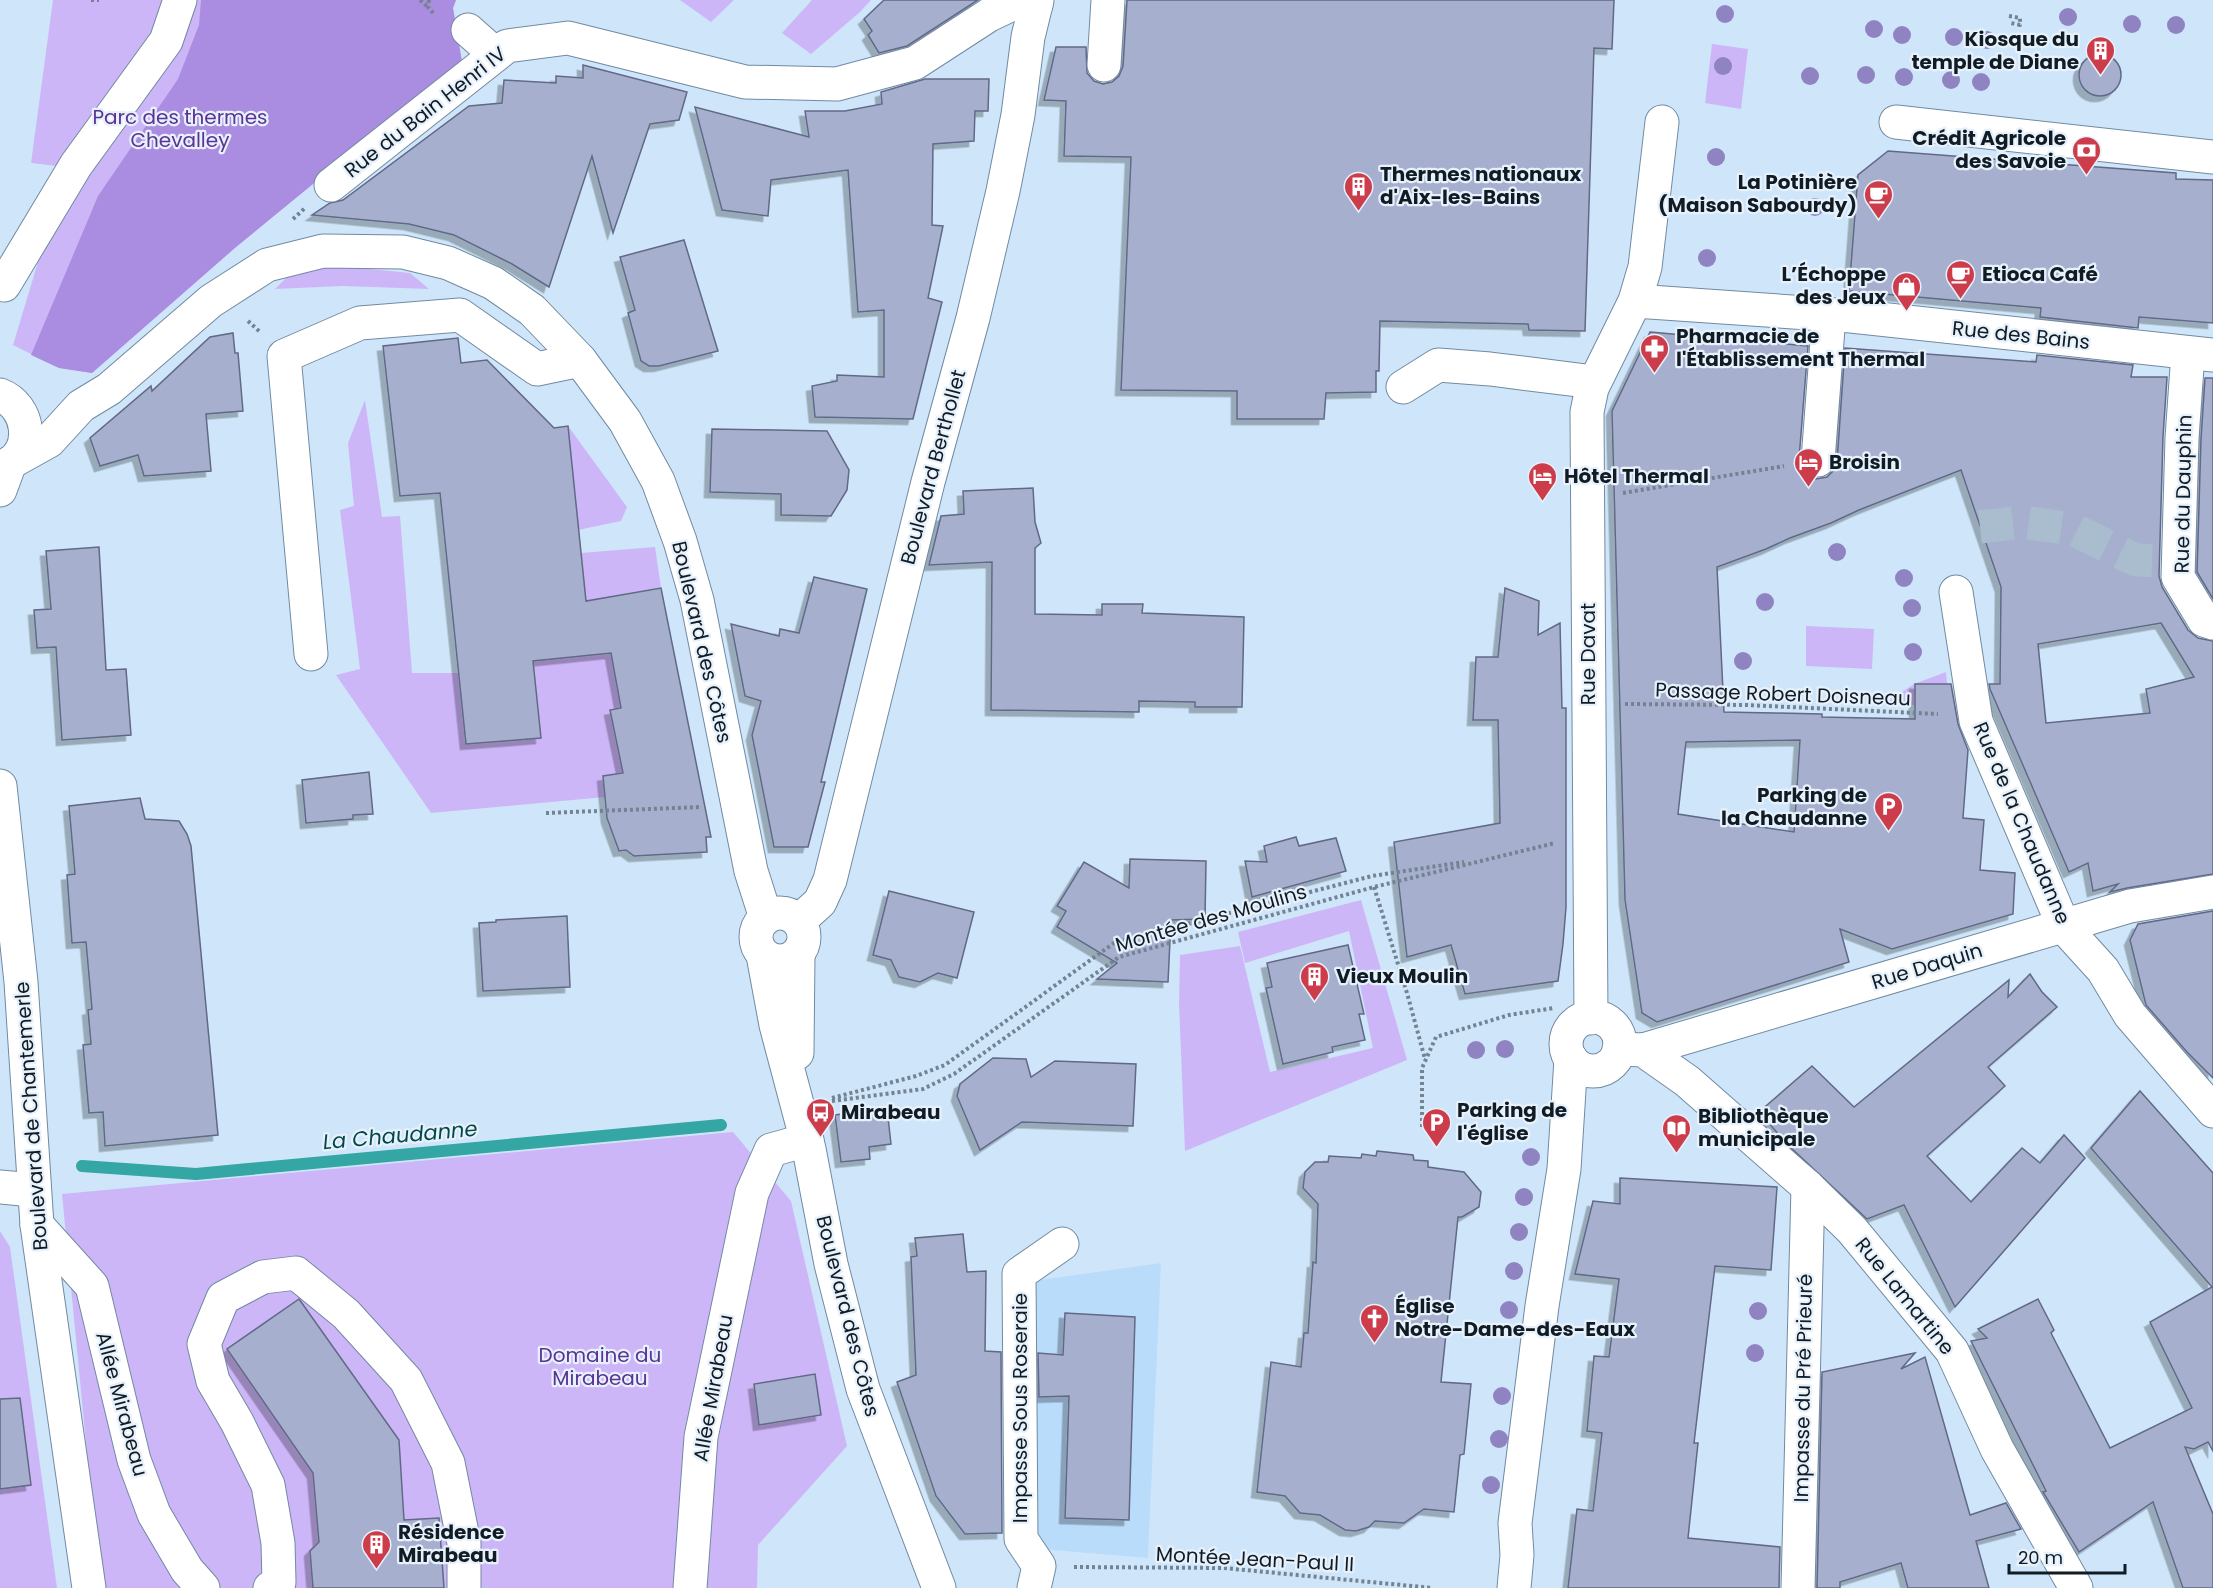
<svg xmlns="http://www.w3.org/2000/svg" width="2213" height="1588" font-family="Poppins,sans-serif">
<defs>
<filter id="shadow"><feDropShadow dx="-5.5" dy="5.5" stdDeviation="0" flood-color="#0004"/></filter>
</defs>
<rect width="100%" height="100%" fill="#cfe6fa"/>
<polygon fill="#badcfb" points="1161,1263 1148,1558 1028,1548 1025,1282"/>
<g fill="#ccb6f8">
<polygon points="53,0 456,0 453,8 462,62 236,247 92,373 59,368 13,345 44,242 57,166 31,163"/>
<polygon points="680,0 734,0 711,22"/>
<polygon points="812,0 871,0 860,12 811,54 782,33"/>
<polygon points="1712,44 1748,49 1741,109 1705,103"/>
<polygon points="340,266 410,273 429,289 343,286 275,289 292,272"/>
<polygon points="365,400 382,517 400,516 412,673 458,673 466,744 541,738 533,661 591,655 581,553 655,547 661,588 616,596 633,679 616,684 621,708 610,710 623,773 603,777 605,797 431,813 336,675 360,669 340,510 354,506 348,443"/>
<polygon points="568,426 627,507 621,521 578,530"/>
<polygon points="1806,626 1874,629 1872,669 1806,666"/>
<polygon points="1946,672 1947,684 1915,705 1886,703 1914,684"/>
<polygon points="1361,900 1407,1060 1185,1151 1179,1003 1180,955 1240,946 1270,1072 1373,1048 1349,931 1245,963 1238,932"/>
<polygon points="733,1132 791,1201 847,1446 758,1545 757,1588 100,1588 62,1194"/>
<polygon points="0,1231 10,1247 57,1588 0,1588"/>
</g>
<polygon fill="#aa8ce0" points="201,0 456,0 453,8 462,62 236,247 92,373 59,368 31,355 98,196 178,79 199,25"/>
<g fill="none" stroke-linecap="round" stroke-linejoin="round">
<polyline stroke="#34a6a3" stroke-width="12" points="82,1166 196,1174 721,1125"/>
</g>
<g fill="#a7afcf" stroke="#616986" stroke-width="1.5" fill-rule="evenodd" filter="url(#shadow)">
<polygon points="884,0 978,0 907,46 879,53 868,35 872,31 864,19"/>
<polygon points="1127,0 1614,0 1612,49 1594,48 1585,331 1529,330 1528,324 1380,321 1379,371 1376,371 1376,392 1326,393 1324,419 1237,419 1237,391 1121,390 1131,157 1064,156 1066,101 1044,100 1056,47 1086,47 1087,73 1094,81 1103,84 1112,82 1119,76 1123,66"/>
<circle cx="2100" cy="75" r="21"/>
<polygon points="583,65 687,92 679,120 650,124 613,233 592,156 549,287 512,264 454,235 409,224 312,215 330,203 343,200 469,106 502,103 504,80 556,83 556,76 583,78"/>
<polygon points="925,79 989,79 988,111 975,111 974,141 933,144 932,225 943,226 928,298 942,302 913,419 815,417 812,386 837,381 837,375 884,377 884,310 858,312 848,170 771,180 768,216 722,210 695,107 809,137 805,111 845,111 882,104 881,92"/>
<polygon points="1888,151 2176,173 2176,179 2213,180 2213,323 2139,317 2138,328 2040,317 2041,308 1849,291 1858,175"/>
<polygon points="684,240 718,351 659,366 649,366 641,361 628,313 635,310 620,257"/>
<path d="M1650,332L1808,346L1799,459L1801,469L1807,475L1816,479L1827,477L1834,470L1837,462L1845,348L2036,362L2037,355L2133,365L2131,377H2167L2163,437L2159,576L2162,587L2188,630L2198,638L2213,641V874L2127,888L2110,892L2118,884L2093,891L2088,863L2069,872L1990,689L1989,684H2000L2001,587L1961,470L1859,510L1831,523L1790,538L1766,549L1717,567L1724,712L1822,714V717L1915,719V684H1951L1958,724L1968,750L1963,818L1984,820L1980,870L2015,873L2013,914L1892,949L1840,929L1849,962L1657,1022L1642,1013L1625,900L1612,411ZM2161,623L2194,677L2146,689L2150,713L2046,723L2038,644ZM1800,740L1794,832L1678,814L1686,742Z"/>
<polygon points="233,333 235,353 238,353 243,411 206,414 211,471 144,476 138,455 100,466 90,438 151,386 152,391 210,337"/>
<polygon points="458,338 461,363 487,360 554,428 568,426 586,601 661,588 711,837 706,837 707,852 634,856 626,850 619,851 607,818 603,776 623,773 610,710 621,708 611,653 533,661 541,738 466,744 440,493 400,496 383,346"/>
<polygon points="2205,378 2213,378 2213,599 2197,572 2201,439"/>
<polygon points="712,429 827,431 849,470 847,490 831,516 781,515 781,494 710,492"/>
<polygon points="1033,488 1035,522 1041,543 1035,548 1035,614 1102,615 1102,604 1143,604 1142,613 1244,617 1242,707 1195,707 1195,702 1139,701 1139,712 991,710 992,562 929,565 941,516 964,514 963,491"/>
<polygon points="99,547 106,670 126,669 131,735 62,740 56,647 37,648 34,610 51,609 46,551"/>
<polygon points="814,577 867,589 821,782 825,782 808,847 774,847 752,735 761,701 745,696 731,624 779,636 780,629 799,633"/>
<polygon points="1505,588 1539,601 1538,635 1560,623 1562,708 1566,708 1566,907 1563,944 1558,981 1465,994 1451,945 1407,957 1394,842 1500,823 1498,720 1473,720 1476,657 1498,657"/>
<polygon points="369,772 373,814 353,815 353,819 306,823 302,780"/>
<polygon points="140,798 145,819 179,821 187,834 191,846 218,1135 105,1146 103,1112 89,1113 83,1045 91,1044 88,1010 92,1009 86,942 72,943 67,875 75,874 69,806"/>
<polygon points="1296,837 1299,846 1336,838 1346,871 1252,897 1245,861 1267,862 1264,846"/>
<polygon points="1130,859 1206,861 1205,919 1171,920 1168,982 1097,979 1117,963 1057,927 1066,911 1057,906 1084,862 1129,888"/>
<polygon points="889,891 974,912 957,978 938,973 920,982 899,977 891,960 873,955"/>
<polygon points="2213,911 2213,1078 2187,1052 2146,1005 2130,940 2138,924"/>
<polygon points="567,916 570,987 483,991 479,923 496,922 496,920"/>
<polygon points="1348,945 1364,1014 1359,1014 1365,1040 1332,1047 1333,1052 1283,1064 1266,988 1272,987 1267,963"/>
<polygon points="2030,974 2042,992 2057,1007 1988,1067 2005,1086 1927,1156 1971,1202 2022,1148 2040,1163 2064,1135 2085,1158 1955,1307 1904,1205 1867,1219 1788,1145 1759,1112 1812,1066 1854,1107 2009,980 2008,997"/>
<polygon points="993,1058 1026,1059 1031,1077 1055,1061 1136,1064 1133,1126 1022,1122 980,1150 957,1096 960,1084"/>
<polygon points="2140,1091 2213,1173 2213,1451 2208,1442 2194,1449 2185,1447 2213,1514 2213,1588 2183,1588 2153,1502 2079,1552 2043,1492 2046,1491 1971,1341 1987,1338 1978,1329 2038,1299 2054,1330 2051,1333 2110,1448 2192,1408 2150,1322 2212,1287 2091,1148"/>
<polygon points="887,1108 891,1144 869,1147 870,1159 841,1162 835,1115"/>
<polygon points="1377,1151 1413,1155 1414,1160 1428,1161 1428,1167 1464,1172 1481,1192 1479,1207 1462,1217 1458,1217 1441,1382 1471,1384 1464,1454 1460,1455 1454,1512 1424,1509 1404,1523 1375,1521 1369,1527 1356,1531 1345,1530 1320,1515 1300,1513 1285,1496 1257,1492 1271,1362 1301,1367 1304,1333 1308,1333 1313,1262 1316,1263 1318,1204 1303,1188 1305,1172 1315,1162 1328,1162 1329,1156 1361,1158 1362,1154 1376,1156"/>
<polygon points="1620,1178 1777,1187 1771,1270 1715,1266 1694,1443 1698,1443 1688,1538 1780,1547 1779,1588 1568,1588 1577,1509 1593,1511 1602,1433 1587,1431 1594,1356 1609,1357 1619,1279 1575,1274 1593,1201 1620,1204"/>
<polygon points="963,1234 967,1272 986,1271 985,1351 1001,1352 1002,1533 965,1534 936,1496 897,1382 916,1375 911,1257 917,1256 915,1238"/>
<polygon points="299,1299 399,1440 404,1520 439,1518 444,1588 313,1588 310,1551 319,1542 313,1473 227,1349"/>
<polygon points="1065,1313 1135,1317 1129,1520 1065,1518 1069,1396 1039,1397 1038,1353 1063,1355"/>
<polygon points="1915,1353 1901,1369 1925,1357 1970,1515 2006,1503 2021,1529 1976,1541 1989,1588 1908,1588 1901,1563 1840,1582 1840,1588 1817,1588 1822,1372"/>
<polygon points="815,1374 821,1415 759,1425 754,1384"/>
<polygon points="20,1398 31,1485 0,1489 0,1399"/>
</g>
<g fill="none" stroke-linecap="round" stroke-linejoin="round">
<polyline stroke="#a9bdcf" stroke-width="33" stroke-dasharray="33 16" stroke-linecap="butt" points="1980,527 2023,522 2072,529 2136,560 2178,561"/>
<defs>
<g id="minor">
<polyline points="468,30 495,54"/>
<polyline points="1104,65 1108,0"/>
<polyline points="1896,122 2213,157"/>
<polyline points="331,185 507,46 568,38 745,82 837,84 915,63 989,15 1014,3 1036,5"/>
<polyline points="0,284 4,285 76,165 166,41 180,0"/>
<polyline points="1635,301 1851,316 2213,355"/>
<polyline points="2188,353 2182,438 2178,577 2204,620 2213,623"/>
<polyline points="1403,387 1438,365 1490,369 1594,382"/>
<polyline points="1818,460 1829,315"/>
<polyline points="0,490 10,463"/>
<polyline points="1956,592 1976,721 2064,927 2103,970 2130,1015 2213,1111"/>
<polyline points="311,654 284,356 360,323 460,315 537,369 580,360"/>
<polyline points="0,786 21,982 37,1225 89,1588"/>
<polyline points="1591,1018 1587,412 1592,388 1635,301 1645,267 1662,122"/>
<polyline points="1619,1049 1643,1050 1687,1081 1808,1187 1852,1230 1952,1351 1997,1449 2076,1588"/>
<polyline points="1643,1050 2130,906 2213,892"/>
<polyline points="0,1187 33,1190"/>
<polyline points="37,1225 92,1286 134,1460 154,1514 187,1570 203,1588"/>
<polyline points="270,1588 279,1582 278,1543 268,1485 237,1422 213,1381 204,1344 223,1298 263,1277 296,1273 346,1314 406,1380 448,1463 464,1543 464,1588"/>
<polyline points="690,1588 701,1437 752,1193 771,1150 807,1140"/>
<polyline points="1034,1588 1039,1566 1021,1539 1019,1274 1062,1244"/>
<polyline points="1798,1588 1808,1187"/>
</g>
<g id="major">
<path d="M0,395C29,406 36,449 7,465"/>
<polyline points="13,461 49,441 81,406 109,389 211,301 267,265 323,251 403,252 448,263 493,283 532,310 580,360 625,421 658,481 680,541 697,600 751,871 766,918"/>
<circle cx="780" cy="937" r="24"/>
<polyline points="799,921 820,902 830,880 928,482 973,318 1003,191 1018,115 1028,37 1037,0"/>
<polyline points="763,955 776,1025 809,1149 831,1264 863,1389 939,1588"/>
<circle cx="1593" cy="1044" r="27"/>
<polyline points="797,1053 798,955"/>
<polyline points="1514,1588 1517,1555 1515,1523 1542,1306 1564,1169 1571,1059"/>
</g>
</defs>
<use href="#minor" stroke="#718aa2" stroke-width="35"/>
<use href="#major" stroke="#718aa2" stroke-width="35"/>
<g stroke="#738392" stroke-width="4" stroke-dasharray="3 3" stroke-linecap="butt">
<polyline points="91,0 99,0"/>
<polyline points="420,0 428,7"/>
<polyline points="429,0 428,7 435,15"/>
<polyline points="2009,16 2020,18 2020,25 2011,23"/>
<polyline points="293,219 305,208"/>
<polyline points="248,321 260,332"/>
<polyline points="1623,493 1784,466"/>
<polyline points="1625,704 1746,705 1938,714"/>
<polyline points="546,813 701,807"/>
<polyline points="1374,887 1407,993 1425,1059"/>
<polyline points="832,1098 916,1076 945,1065 1114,943 1372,876 1464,862"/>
<polyline points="832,1101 923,1089 954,1074 1119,957 1374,887 1555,843"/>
<polyline points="1422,1127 1422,1068 1436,1037 1509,1015 1554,1008"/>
<polyline points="1074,1567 1224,1568 1433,1588"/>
</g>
<use href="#minor" stroke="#fff" stroke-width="33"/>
<use href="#major" stroke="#fff" stroke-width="33"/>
</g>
<g fill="#9083c2">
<circle cx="1725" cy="14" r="9"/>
<circle cx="2068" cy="17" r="9"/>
<circle cx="2132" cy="24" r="9"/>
<circle cx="2176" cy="25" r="9"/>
<circle cx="1874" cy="29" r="9"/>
<circle cx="1902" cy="35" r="9"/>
<circle cx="1954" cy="37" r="9"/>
<circle cx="1987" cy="40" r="9"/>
<circle cx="1723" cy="66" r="9"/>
<circle cx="1866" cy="75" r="9"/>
<circle cx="1810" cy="76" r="9"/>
<circle cx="1904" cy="77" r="9"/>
<circle cx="1951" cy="80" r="9"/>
<circle cx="1981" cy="82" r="9"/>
<circle cx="1716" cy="157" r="9"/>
<circle cx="1815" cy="207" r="9"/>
<circle cx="1707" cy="258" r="9"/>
<circle cx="1837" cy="552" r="9"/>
<circle cx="1904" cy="578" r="9"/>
<circle cx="1765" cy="602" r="9"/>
<circle cx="1912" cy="608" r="9"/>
<circle cx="1913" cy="652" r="9"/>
<circle cx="1743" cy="661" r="9"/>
<circle cx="1505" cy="1049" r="9"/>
<circle cx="1476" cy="1050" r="9"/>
<circle cx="1531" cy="1157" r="9"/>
<circle cx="1524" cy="1197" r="9"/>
<circle cx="1519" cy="1232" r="9"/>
<circle cx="1514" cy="1271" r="9"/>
<circle cx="1509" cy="1310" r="9"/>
<circle cx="1758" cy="1311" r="9"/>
<circle cx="1755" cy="1353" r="9"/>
<circle cx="1502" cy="1396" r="9"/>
<circle cx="1499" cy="1439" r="9"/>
<circle cx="1491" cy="1485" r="9"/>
</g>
<defs>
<symbol id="building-pin" viewBox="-11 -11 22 30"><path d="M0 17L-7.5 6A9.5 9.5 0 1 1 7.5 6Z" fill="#cd3c4b" stroke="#e6f1fc"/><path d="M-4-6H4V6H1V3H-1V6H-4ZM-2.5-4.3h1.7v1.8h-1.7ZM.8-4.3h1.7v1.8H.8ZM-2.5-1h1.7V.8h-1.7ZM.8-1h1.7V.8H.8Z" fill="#fff"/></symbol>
<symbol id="bank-pin" viewBox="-11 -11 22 30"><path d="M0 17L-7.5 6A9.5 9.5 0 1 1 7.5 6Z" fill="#cd3c4b" stroke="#e6f1fc"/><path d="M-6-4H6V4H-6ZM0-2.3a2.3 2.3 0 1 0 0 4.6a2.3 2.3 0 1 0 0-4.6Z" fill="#fff"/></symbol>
<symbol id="cafe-pin" viewBox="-11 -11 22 30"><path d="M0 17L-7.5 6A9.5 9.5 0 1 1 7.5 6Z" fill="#cd3c4b" stroke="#e6f1fc"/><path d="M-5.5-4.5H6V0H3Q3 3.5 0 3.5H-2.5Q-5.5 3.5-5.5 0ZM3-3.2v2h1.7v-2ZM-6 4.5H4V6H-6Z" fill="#fff"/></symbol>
<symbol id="shop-pin" viewBox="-11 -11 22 30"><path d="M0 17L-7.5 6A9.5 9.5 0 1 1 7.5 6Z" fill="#cd3c4b" stroke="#e6f1fc"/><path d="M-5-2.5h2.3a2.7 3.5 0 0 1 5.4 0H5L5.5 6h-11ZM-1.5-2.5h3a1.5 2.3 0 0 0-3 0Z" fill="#fff"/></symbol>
<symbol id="pharmacy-pin" viewBox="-11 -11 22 30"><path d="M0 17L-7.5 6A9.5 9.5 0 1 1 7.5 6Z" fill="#cd3c4b" stroke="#e6f1fc"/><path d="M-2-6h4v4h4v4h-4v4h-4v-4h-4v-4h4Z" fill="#fff"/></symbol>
<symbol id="hotel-pin" viewBox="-11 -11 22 30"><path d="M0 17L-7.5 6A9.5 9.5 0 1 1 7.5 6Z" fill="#cd3c4b" stroke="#e6f1fc"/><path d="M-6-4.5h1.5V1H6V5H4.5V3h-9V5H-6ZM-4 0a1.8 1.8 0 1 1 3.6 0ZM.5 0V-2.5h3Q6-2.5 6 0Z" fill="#fff"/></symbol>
<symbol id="parking-pin" viewBox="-11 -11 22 30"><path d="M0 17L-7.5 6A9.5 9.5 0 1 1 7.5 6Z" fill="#cd3c4b" stroke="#e6f1fc"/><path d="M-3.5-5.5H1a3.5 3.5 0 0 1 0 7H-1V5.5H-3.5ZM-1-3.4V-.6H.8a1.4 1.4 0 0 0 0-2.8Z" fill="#fff"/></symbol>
<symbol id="bus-pin" viewBox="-11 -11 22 30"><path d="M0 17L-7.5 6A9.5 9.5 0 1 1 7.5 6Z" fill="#cd3c4b" stroke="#e6f1fc"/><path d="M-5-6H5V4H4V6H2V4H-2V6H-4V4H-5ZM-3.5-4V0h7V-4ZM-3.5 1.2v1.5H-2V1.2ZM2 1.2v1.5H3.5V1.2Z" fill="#fff"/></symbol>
<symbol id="library-pin" viewBox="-11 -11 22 30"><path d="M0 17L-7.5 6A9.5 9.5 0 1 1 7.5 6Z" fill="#cd3c4b" stroke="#e6f1fc"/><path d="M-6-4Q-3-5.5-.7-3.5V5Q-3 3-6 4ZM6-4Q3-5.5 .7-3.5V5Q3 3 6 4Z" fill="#fff"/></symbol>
<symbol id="church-pin" viewBox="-11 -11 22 30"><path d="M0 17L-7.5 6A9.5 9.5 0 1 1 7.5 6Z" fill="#cd3c4b" stroke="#e6f1fc"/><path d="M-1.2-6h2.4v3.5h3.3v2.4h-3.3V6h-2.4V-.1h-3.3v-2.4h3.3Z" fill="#fff"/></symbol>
</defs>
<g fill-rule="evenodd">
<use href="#building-pin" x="2084" y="34" width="33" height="45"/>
<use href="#bank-pin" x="2070" y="134" width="33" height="45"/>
<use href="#building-pin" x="1342" y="170" width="33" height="45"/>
<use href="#cafe-pin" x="1862" y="178" width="33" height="45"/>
<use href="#cafe-pin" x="1944" y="258" width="33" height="45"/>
<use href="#shop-pin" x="1890" y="270" width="33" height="45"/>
<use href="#pharmacy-pin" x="1638" y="332" width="33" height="45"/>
<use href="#hotel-pin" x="1792" y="446" width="33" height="45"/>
<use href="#hotel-pin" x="1526" y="460" width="33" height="45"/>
<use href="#parking-pin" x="1872" y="790" width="33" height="45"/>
<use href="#building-pin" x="1298" y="960" width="33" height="45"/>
<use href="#bus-pin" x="804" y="1096" width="33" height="45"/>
<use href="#parking-pin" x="1420" y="1106" width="33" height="45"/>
<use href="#library-pin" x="1660" y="1112" width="33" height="45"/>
<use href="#church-pin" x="1358" y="1302" width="33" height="45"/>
<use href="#building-pin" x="360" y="1528" width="33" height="45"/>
</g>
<g text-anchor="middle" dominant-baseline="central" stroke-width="4.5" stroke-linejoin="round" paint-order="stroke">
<g font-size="20" font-weight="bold" fill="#111b24" stroke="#e6f1fc" text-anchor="start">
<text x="2079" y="39" text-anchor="end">Kiosque du<tspan x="2079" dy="23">temple de Diane</tspan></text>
<text x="2066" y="138" text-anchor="end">Crédit Agricole<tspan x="2066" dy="23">des Savoie</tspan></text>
<text x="1380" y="174">Thermes nationaux<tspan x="1380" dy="23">d'Aix-les-Bains</tspan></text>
<text x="1857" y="182" text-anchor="end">La Potinière<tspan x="1857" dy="23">(Maison Sabourdy)</tspan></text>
<text x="1886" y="274" text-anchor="end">L’Échoppe<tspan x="1886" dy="23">des Jeux</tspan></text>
<text x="1982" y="274">Etioca Café</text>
<text x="1676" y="336">Pharmacie de<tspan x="1676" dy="23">l'Établissement Thermal</tspan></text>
<text x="1829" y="462">Broisin</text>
<text x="1564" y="476">Hôtel Thermal</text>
<text x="1867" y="795" text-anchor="end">Parking de<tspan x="1867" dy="23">la Chaudanne</tspan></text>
<text x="1336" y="976">Vieux Moulin</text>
<text x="1457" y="1110">Parking de<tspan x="1457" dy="23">l'église</tspan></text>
<text x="841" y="1112">Mirabeau</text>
<text x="1698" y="1116">Bibliothèque<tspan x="1698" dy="23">municipale</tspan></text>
<text x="1395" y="1306">Église<tspan x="1395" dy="23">Notre-Dame-des-Eaux</tspan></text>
<text x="398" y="1532">Résidence<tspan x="398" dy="23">Mirabeau</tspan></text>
</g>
<g font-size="20" fill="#111b24" stroke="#e6f1fc">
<text transform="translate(425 112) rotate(-38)">Rue du Bain Henri IV</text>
<text transform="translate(2021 335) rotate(6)">Rue des Bains</text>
<text transform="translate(933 467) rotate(-75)">Boulevard Berthollet</text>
<text transform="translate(2183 494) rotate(-89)">Rue du Dauphin</text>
<text transform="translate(702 642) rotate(77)">Boulevard des Côtes</text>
<text transform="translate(1588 654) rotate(-90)">Rue Davat</text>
<text transform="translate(1783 694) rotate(2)">Passage Robert Doisneau</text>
<text transform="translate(2022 823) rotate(67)">Rue de la Chaudanne</text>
<text transform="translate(1211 918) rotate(-16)">Montée des Moulins</text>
<text transform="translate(1927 966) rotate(-17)">Rue Daquin</text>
<text transform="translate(31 1116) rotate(-94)">Boulevard de Chantemerle</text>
<text transform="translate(1905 1296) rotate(51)">Rue Lamartine</text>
<text transform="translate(848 1316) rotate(76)">Boulevard des Côtes</text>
<text transform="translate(713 1388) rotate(-80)">Allée Mirabeau</text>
<text transform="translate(1803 1388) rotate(-89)">Impasse du Pré Prieuré</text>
<text transform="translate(122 1404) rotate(75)">Allée Mirabeau</text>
<text transform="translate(1020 1408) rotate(-90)">Impasse Sous Roseraie</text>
<text transform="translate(1255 1559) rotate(3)">Montée Jean-Paul II</text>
</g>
<g font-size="20" fill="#5c3294" stroke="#e6f1fc">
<text x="180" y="117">Parc des thermes<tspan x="180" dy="23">Chevalley</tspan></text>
<text x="600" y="1355">Domaine du<tspan x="600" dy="23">Mirabeau</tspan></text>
</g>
<g font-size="21" font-style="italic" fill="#014846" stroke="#e6f1fc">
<text transform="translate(400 1135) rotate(-5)">La Chaudanne</text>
</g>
</g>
<path d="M2009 1564v9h116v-9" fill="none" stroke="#111b24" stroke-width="3"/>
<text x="2018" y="1564" font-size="18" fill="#111b24" stroke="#e6f1fc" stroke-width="4.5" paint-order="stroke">20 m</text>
</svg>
